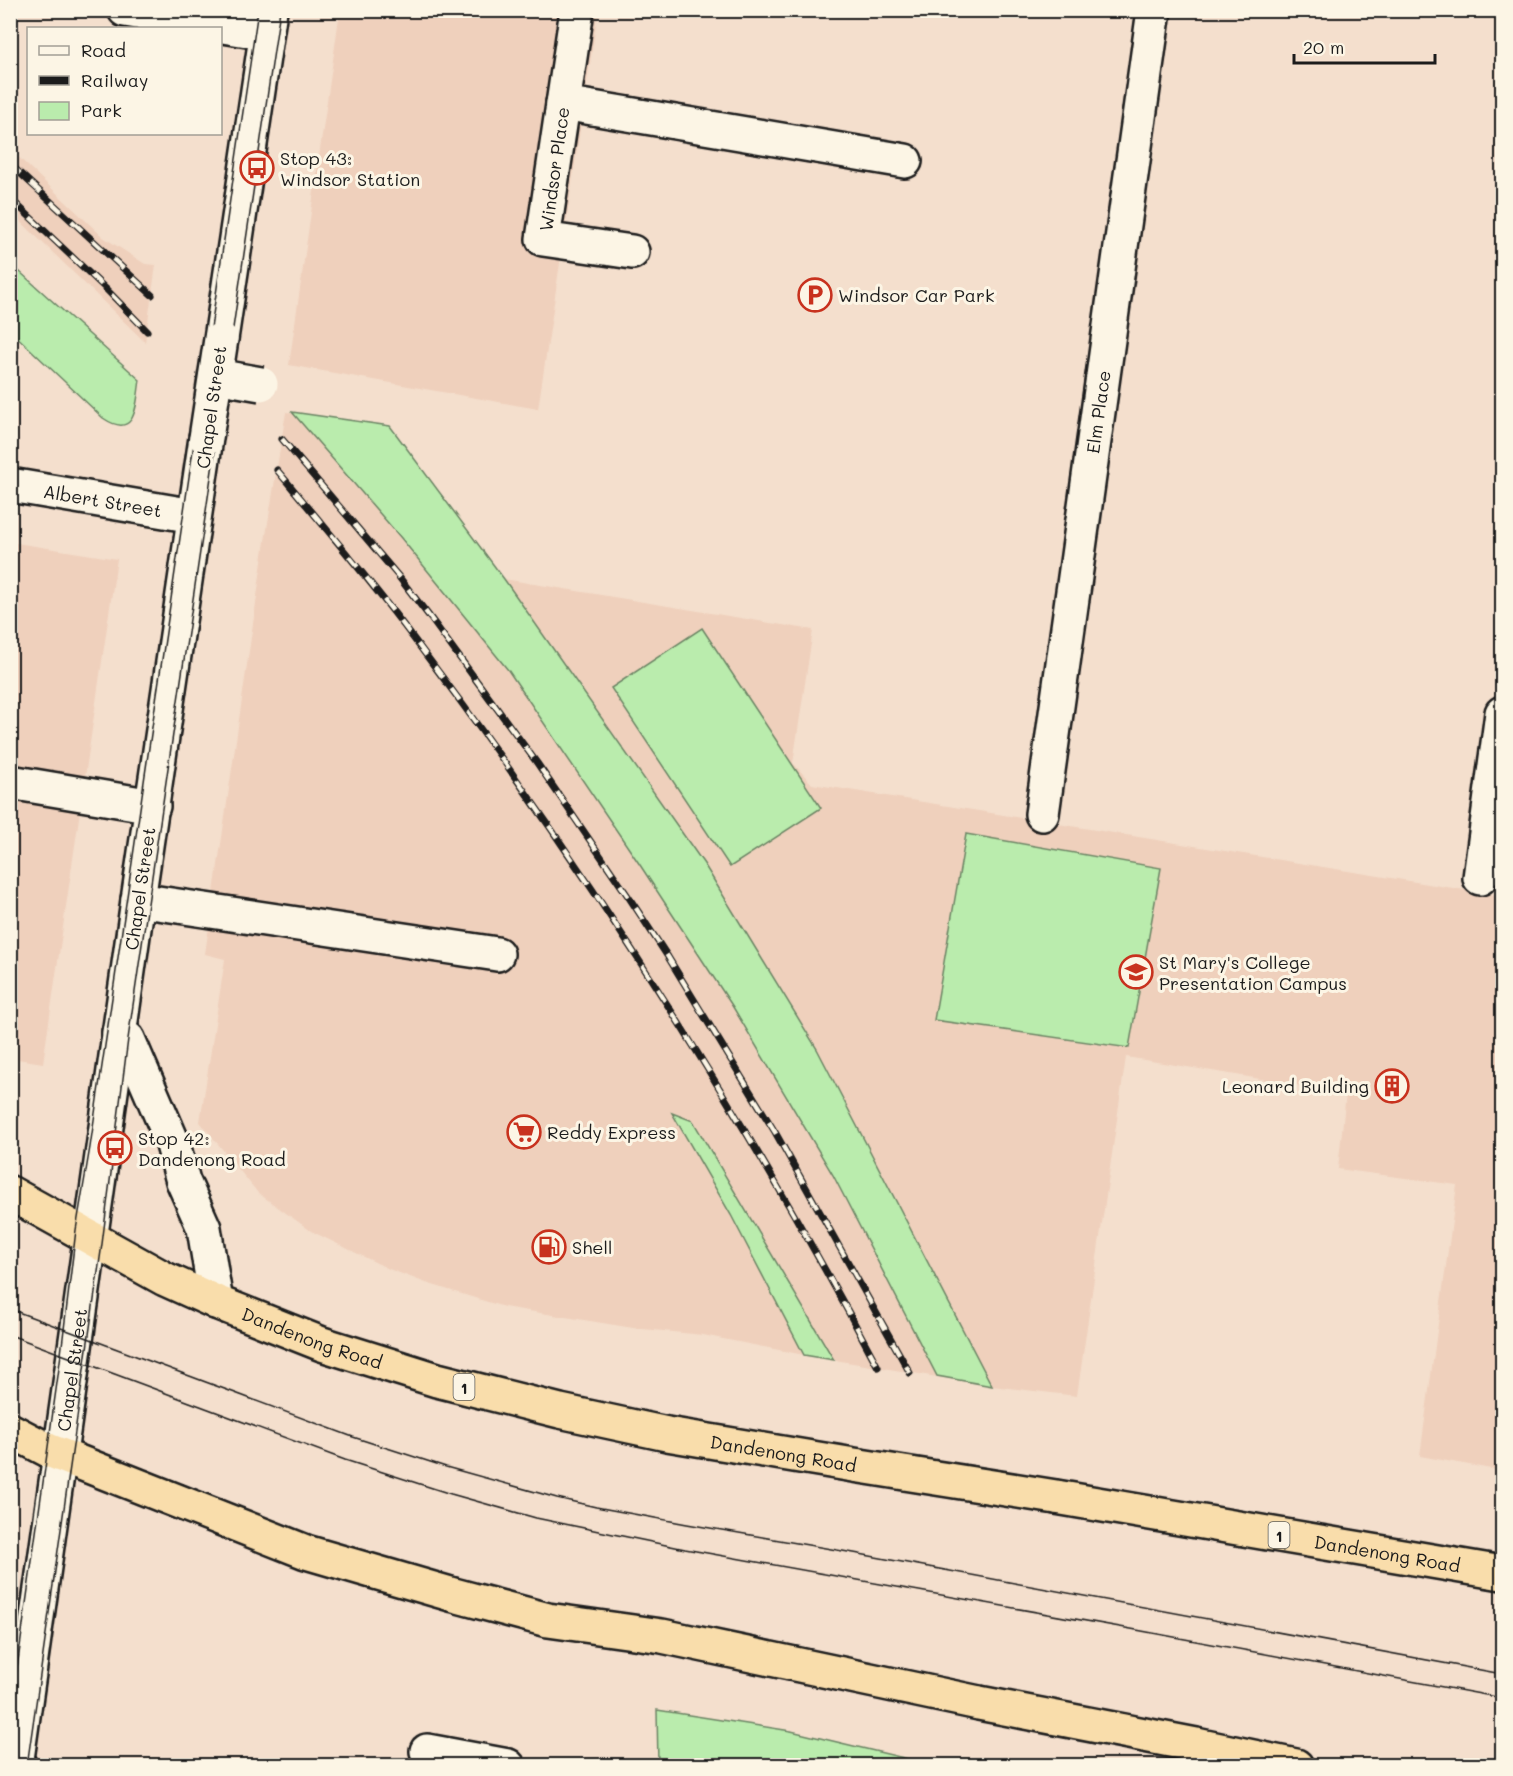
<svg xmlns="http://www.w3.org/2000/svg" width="1513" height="1776" font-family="Mali,sans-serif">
<rect width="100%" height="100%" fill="#f4dfcd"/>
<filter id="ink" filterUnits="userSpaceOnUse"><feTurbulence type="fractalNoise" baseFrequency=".0167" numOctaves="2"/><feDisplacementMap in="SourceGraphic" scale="12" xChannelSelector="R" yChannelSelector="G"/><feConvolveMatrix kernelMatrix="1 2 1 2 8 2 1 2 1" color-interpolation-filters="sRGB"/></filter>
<g filter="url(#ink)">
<g fill="#efd0bc">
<polygon points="340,11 598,11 538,409 289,365"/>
<polygon points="10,149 103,237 145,264 156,265 145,342 11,212"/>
<polygon points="286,412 390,426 504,579 813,630 793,763 812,784 1502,896 1502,1471 1420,1456 1457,1185 1338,1169 1346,1093 1126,1057 1077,1396 992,1386 804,1355 703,1335 633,1328 504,1307 426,1283 389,1269 311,1231 258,1193 200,1122 225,959 205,954 265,541"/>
<polygon points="10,542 117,559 43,1063 11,1058"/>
</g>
<g fill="#baecad" stroke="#6b8464" stroke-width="1.5">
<path d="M10,263L140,380C136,404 137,441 103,418L11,331Z"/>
<polygon points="292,412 390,426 504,579 704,864 817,1049 992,1386 937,1376 833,1175 733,1007 640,865 508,670 401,538"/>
<polygon points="702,628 821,808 730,867 611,688"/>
<polygon points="966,834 1161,868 1129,1048 934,1020"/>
<polygon points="672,1113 693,1121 834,1360 804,1355 731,1215"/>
<polygon points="657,1710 791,1731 933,1765 658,1765"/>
</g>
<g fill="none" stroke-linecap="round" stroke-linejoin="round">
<defs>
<g id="minor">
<polyline points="125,10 266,33"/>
<polyline points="577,10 543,239 632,252"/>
<polyline points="563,103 905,161"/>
<polyline points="221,339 270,10"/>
<path id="s1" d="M10,485L194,516"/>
<polyline points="10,782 153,806"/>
<path id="s2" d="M1042,814L1154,10"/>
<polyline points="1480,878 1502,713"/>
<polyline points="138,900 497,954"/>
<polyline points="119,1032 128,1039 172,1141 183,1181 204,1228 216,1302"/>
<polyline points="427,1751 508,1766"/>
<path id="s3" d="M16,1766L138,900L206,438"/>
</g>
<g id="highway">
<path id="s4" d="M10,1193L165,1279L216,1302L322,1344L437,1380L560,1411L667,1434L860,1466"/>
<polyline points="10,1430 48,1450 306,1552 454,1595 548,1620 662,1636 979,1703"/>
<path id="s5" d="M1056,1497L1502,1573"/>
<polyline points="1196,1745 1296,1766"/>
</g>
</defs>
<use href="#minor" stroke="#1c1c1c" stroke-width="38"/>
<use href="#highway" stroke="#1c1c1c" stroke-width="38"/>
<use href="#minor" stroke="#fcf5e5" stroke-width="33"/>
<use href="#highway" stroke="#f9ddab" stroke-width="33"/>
<g stroke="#1c1c1c" stroke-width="1.5">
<polyline points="10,1309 353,1437 446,1467 557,1498 596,1507 687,1524 854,1553 1502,1674"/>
<polyline points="10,1335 345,1460 451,1494 536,1518 685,1549 1131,1629 1502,1698"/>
<polyline points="10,1718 61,1354 76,1230 90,1147 258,10"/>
<polyline points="27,1766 102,1244 128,1039 280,10"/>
</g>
<defs>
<g id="rail">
<polyline points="10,164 152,295"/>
<polyline points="10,198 106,289 147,331"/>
<polyline points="282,439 399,577 429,616 537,763 628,896 668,957 775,1132 910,1373"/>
<path d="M277,470C324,526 371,581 414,639C588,869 743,1113 878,1367"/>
</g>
</defs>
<use href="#rail" stroke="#1c1c1c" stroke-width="7"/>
<use href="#rail" stroke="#fcf5e5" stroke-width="4.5" stroke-dasharray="14" stroke-linecap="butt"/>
<defs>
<g id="minor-bridge">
<polyline points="216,376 261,384"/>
<polyline points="206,438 221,339"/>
</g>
<g id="highway-bridge">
<polyline points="860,1466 1056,1497"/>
<polyline points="979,1703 1196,1745"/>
</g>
</defs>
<use href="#minor-bridge" stroke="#1c1c1c" stroke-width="38" stroke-linecap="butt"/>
<use href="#highway-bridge" stroke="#1c1c1c" stroke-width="38" stroke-linecap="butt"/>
<use href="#minor-bridge" stroke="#fcf5e5" stroke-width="33"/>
<use href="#highway-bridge" stroke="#f9ddab" stroke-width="33"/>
</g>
</g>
<defs>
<symbol id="bus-ring" viewBox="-11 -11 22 22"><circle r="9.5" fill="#fcf5e5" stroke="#c8321e" stroke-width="1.5"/><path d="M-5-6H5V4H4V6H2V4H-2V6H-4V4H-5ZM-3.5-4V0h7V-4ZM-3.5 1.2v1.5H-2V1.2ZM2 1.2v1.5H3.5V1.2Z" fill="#c8321e"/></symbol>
<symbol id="parking-ring" viewBox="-11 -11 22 22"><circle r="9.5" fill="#fcf5e5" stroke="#c8321e" stroke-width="1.5"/><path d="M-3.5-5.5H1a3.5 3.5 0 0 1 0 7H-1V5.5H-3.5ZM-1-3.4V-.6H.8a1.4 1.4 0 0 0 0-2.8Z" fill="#c8321e"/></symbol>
<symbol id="school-ring" viewBox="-11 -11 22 22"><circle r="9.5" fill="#fcf5e5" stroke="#c8321e" stroke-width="1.5"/><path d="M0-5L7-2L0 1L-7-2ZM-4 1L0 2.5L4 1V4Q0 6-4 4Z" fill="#c8321e"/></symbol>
<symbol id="building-ring" viewBox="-11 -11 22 22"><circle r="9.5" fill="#fcf5e5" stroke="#c8321e" stroke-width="1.5"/><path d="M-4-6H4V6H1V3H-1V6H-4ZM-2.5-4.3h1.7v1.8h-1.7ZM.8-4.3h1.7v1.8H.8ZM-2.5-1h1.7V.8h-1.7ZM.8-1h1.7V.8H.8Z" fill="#c8321e"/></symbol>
<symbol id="supermarket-ring" viewBox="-11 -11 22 22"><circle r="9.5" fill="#fcf5e5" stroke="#c8321e" stroke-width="1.5"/><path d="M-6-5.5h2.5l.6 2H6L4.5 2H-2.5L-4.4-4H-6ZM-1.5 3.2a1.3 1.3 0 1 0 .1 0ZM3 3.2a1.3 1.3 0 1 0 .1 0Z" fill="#c8321e"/></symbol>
<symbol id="fuel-ring" viewBox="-11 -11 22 22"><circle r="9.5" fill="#fcf5e5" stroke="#c8321e" stroke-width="1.5"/><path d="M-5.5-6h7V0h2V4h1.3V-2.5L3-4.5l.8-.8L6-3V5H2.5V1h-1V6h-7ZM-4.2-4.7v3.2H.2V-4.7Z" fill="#c8321e"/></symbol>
</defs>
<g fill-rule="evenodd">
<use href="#bus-ring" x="238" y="149" width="38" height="38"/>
<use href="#parking-ring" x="796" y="276" width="38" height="38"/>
<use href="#school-ring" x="1117" y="953" width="38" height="38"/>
<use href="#building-ring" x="1373" y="1067" width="38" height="38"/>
<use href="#supermarket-ring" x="505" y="1113" width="38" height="38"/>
<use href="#bus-ring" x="96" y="1129" width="38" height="38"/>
<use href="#fuel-ring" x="530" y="1228" width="38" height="38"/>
</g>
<g text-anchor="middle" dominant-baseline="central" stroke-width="6" stroke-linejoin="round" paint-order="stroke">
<g fill="#fcf5e5" stroke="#5f5d58" stroke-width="1.5">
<rect x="453.5" y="1374" width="21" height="26" rx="4.5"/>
<rect x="1268.5" y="1522" width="21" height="26" rx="4.5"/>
</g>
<g font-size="16" font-weight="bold" fill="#1c1c1c">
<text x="464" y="1387">1</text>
<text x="1279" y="1535">1</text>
</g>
<g font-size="18" fill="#1c1c1c" stroke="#fcf5e5" text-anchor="start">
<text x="280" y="158">Stop 43:<tspan x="280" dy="21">Windsor Station</tspan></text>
<text x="838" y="295">Windsor Car Park</text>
<text x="1159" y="962">St Mary's College<tspan x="1159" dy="21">Presentation Campus</tspan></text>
<text x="1369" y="1086" text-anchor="end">Leonard Building</text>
<text x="547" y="1132">Reddy Express</text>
<text x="138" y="1138">Stop 42:<tspan x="138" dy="21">Dandenong Road</tspan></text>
<text x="572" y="1247">Shell</text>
</g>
<g font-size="18" fill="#1c1c1c" stroke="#fcf5e5">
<text transform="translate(554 169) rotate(-82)">Windsor Place</text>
<text transform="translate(211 407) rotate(-82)">Chapel Street</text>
<text stroke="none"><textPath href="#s2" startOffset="406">Elm Place</textPath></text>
<text stroke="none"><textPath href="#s1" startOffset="94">Albert Street</textPath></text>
<text stroke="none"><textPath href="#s3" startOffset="886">Chapel Street</textPath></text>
<text stroke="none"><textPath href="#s4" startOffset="336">Dandenong Road</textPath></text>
<text stroke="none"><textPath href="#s3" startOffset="400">Chapel Street</textPath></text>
<text stroke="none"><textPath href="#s4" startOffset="822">Dandenong Road</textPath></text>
<text stroke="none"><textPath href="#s5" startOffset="336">Dandenong Road</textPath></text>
</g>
</g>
<rect width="1513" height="1776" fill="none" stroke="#fcf5e5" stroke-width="36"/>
<rect x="18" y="18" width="1477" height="1740" fill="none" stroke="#1c1c1c" stroke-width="2" filter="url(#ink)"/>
<rect x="27" y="27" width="195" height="108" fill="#fcf5e5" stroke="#a29e95" stroke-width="1.5"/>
<rect x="39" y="46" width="30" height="9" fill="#fcf5e5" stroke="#a29e95" stroke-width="1.5"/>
<text x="81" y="57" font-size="18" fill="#1c1c1c">Road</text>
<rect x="39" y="76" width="30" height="9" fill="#1c1c1c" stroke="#a29e95" stroke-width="1.5"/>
<text x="81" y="87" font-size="18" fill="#1c1c1c">Railway</text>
<rect x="39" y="102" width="30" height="18" fill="#baecad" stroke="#a29e95" stroke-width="1.5"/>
<text x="81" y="117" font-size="18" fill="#1c1c1c">Park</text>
<path d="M1294 54v9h141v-9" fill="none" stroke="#1c1c1c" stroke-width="3"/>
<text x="1303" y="54" font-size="18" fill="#1c1c1c" stroke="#fcf5e5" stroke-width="4.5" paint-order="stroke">20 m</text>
</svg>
